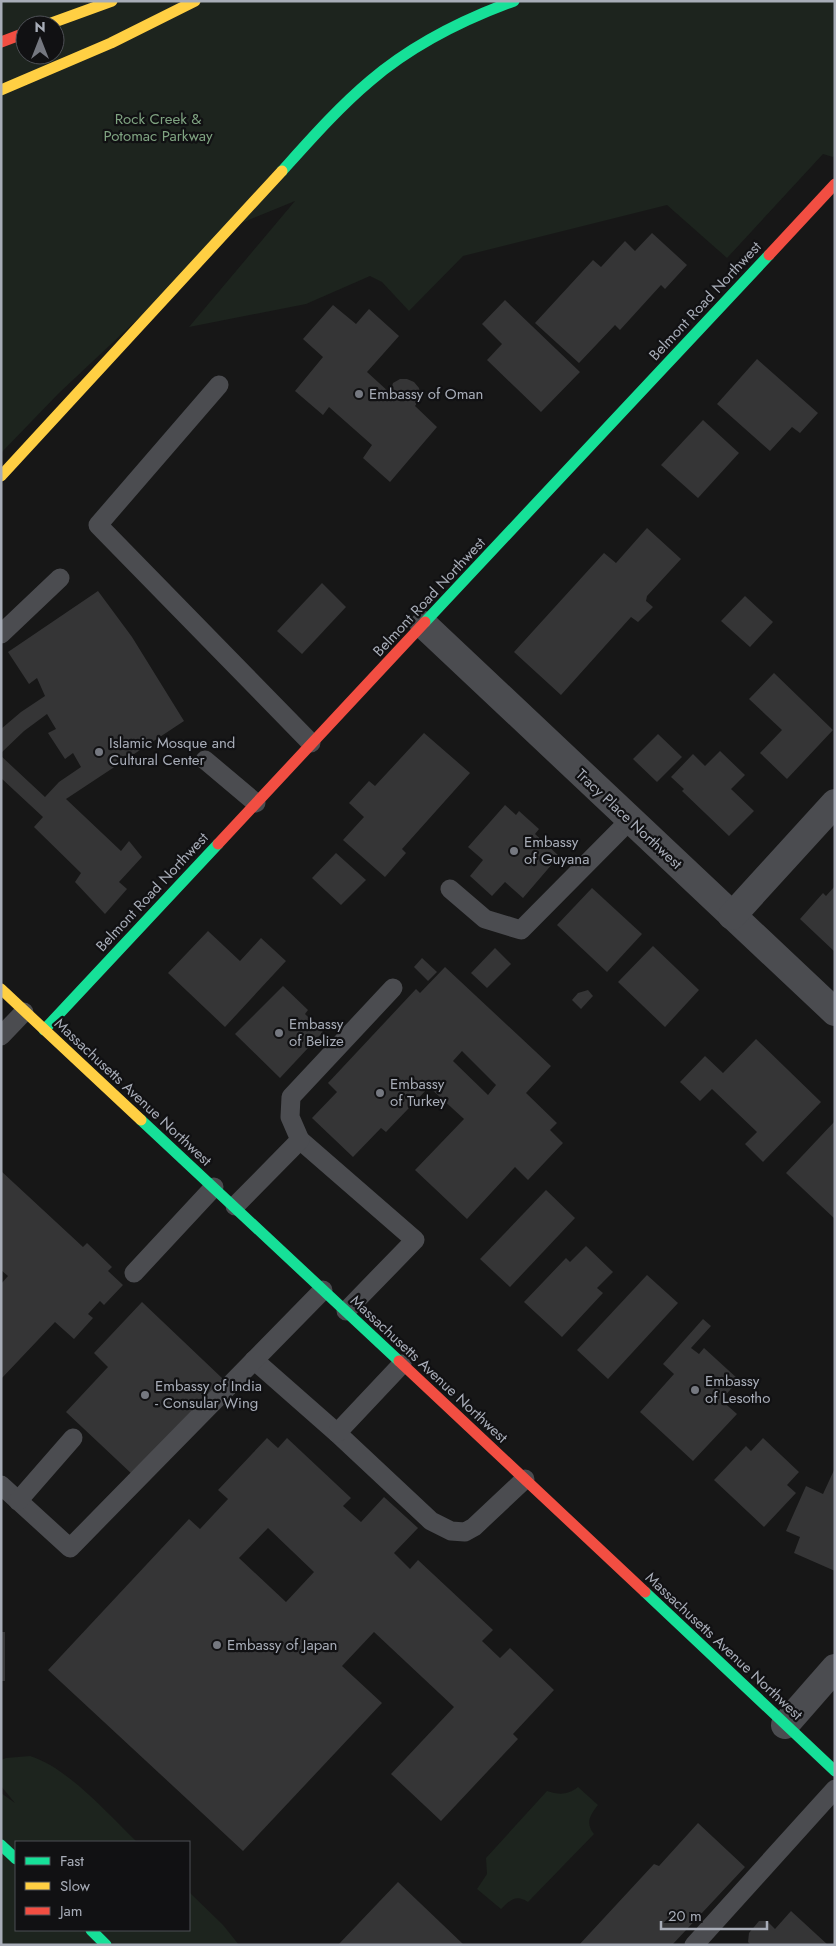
<svg xmlns="http://www.w3.org/2000/svg" width="836" height="1946" font-family="Jost,sans-serif">
<rect width="100%" height="100%" fill="#171717"/>
<g fill="#1d241e" fill-rule="evenodd">
<path d="M1,1H835V155L833,157L823,154L727,258L667,205L463,256L409,311L382,282L370,276L306,304L189,327L295,201L239,224L59,393L1,453ZM25,25H55V55H25Z"/>
<path d="M30,1756C67,1767 109,1815 137,1842H16V1930H189V1892L223,1925L239,1945H1V1793L15,1803L1,1786V1760L6,1758Z"/>
<path d="M578,1787L598,1805C590,1815 585,1823 594,1834L528,1902C516,1894 510,1900 501,1909L477,1889L487,1874L486,1858L547,1791C559,1795 568,1795 578,1787Z"/>
</g>
<g fill="#353536" fill-rule="evenodd">
<polygon points="652,233 687,265 665,289 661,285 620,330 615,325 579,363 535,323 593,260 601,267 625,241 635,251"/>
<polygon points="505,300 580,372 541,412 487,360 502,344 482,324"/>
<polygon points="333,305 356,324 369,309 399,336 367,372 390,393 393,383 400,379 407,379 414,382 419,388 420,393 419,400 415,406 437,427 390,482 363,458 372,445 329,407 323,415 295,391 323,357 303,339"/>
<polygon points="757,359 818,413 800,433 792,427 770,451 717,404"/>
<polygon points="703,420 739,453 698,498 661,465"/>
<polygon points="647,528 681,559 647,596 646,601 653,607 638,622 631,617 561,695 514,652 604,553 616,563"/>
<polygon points="322,583 346,607 302,654 277,631"/>
<polygon points="98,591 132,637 184,721 66,799 121,851 129,841 142,857 119,882 127,889 105,914 75,882 81,873 34,827 43,817 1,778 1,756 45,797 59,782 81,767 73,753 65,759 48,733 56,729 47,714 24,731 1,753 1,729 21,712 45,696 37,678 29,684 8,652"/>
<polygon points="745,596 773,622 750,647 721,621"/>
<polygon points="774,673 833,730 787,779 760,753 782,730 749,699"/>
<polygon points="424,733 470,773 402,849 406,853 385,877 343,840 364,817 349,803 369,781 375,786"/>
<polygon points="658,734 682,757 657,782 633,759"/>
<polygon points="720,751 745,775 731,789 754,811 729,836 682,791 684,789 671,777 693,754 705,766"/>
<polygon points="505,805 516,815 519,811 539,829 535,834 559,856 523,898 505,882 492,896 470,876 483,860 468,847"/>
<polygon points="336,853 366,880 341,905 312,878"/>
<polygon points="835,886 835,952 800,919 823,893 826,896"/>
<polygon points="592,888 642,934 607,972 557,925"/>
<polygon points="208,931 240,961 261,938 286,961 225,1027 168,973"/>
<polygon points="653,946 699,990 665,1027 618,982"/>
<polygon points="495,948 511,964 487,988 471,973"/>
<polygon points="422,958 437,972 428,981 414,967"/>
<path d="M445,967L551,1066L526,1093L557,1123L550,1130L563,1143L528,1180L515,1167L467,1219L415,1170L464,1119L429,1087L386,1132L381,1128L353,1157L312,1118L337,1092L328,1083L416,989L420,993ZM462,1051L496,1085L488,1095L453,1061Z"/>
<polygon points="283,986 308,1010 305,1014 323,1032 280,1078 235,1034"/>
<polygon points="588,990 593,996 581,1009 572,1000 578,993"/>
<polygon points="756,1039 821,1102 763,1162 745,1144 757,1132 712,1089 700,1101 680,1082 705,1056 723,1073"/>
<polygon points="835,1121 835,1219 786,1173"/>
<polygon points="1,1171 83,1247 87,1243 112,1267 108,1271 123,1285 104,1305 100,1301 88,1314 93,1318 74,1339 55,1322 1,1379 1,1284 8,1276 1,1270"/>
<polygon points="546,1190 575,1218 510,1287 480,1259"/>
<polygon points="586,1246 613,1272 597,1288 603,1293 562,1337 524,1302 566,1258 570,1262"/>
<polygon points="647,1275 678,1303 608,1379 577,1350"/>
<polygon points="142,1302 223,1379 133,1475 66,1412 108,1367 94,1353"/>
<polygon points="703,1319 711,1326 691,1348 699,1354 704,1348 739,1380 721,1400 737,1414 693,1461 640,1412 674,1374 663,1364"/>
<path d="M267,1438L278,1448L287,1438L351,1498L343,1506L361,1522L384,1497L418,1528L394,1553L410,1569L418,1560L493,1630L482,1641L500,1658L510,1648L554,1690L513,1734L518,1739L441,1821L391,1774L454,1707L374,1632L342,1666L382,1703L243,1851L48,1670L189,1519L200,1529L228,1499L218,1490ZM268,1528L314,1572L286,1602L239,1558Z"/>
<polygon points="763,1438 799,1472 787,1485 796,1493 764,1527 714,1480 746,1446 751,1451"/>
<polygon points="835,1468 835,1571 794,1553 800,1537 786,1531 806,1486 823,1494"/>
<rect x="1" y="1632" width="4" height="49"/>
<polygon points="698,1823 745,1867 672,1945 579,1945 654,1864 659,1866"/>
<polygon points="398,1882 464,1945 338,1945"/>
<polygon points="791,1911 828,1945 751,1945 748,1942 749,1933 759,1921 767,1921 775,1929"/>
</g>
<g fill="none" stroke-linecap="round" stroke-linejoin="round">
<g stroke="#4b4c50" stroke-width="19">
<polyline points="219,385 98,525 311,743"/>
<polyline points="1,634 60,578"/>
<polyline points="205,760 256,803"/>
<polyline points="450,889 485,919 521,930 630,820"/>
<polyline points="1,1036 24,1012"/>
<polyline points="300,1140 415,1240 346,1311"/>
<polyline points="235,1206 300,1140 290,1117 291,1097 393,988"/>
<polyline points="134,1273 214,1187"/>
<polyline points="254,1360 337,1433 431,1521 451,1531 465,1532 474,1527 525,1479"/>
<polyline points="337,1433 402,1364"/>
<polyline points="1,1485 70,1548 323,1290"/>
<polyline points="18,1501 73,1438"/>
<polyline points="694,1945 835,1789"/>
</g>
<g stroke="#4b4c50" stroke-width="28">
<polyline points="424,625 835,1012"/>
<polyline points="732,916 835,803"/>
<polyline points="785,1725 835,1668"/>
</g>
<g stroke="#16e098" stroke-width="11">
<path d="M282,171C310,140 338,108 370,81C412,45 462,20 514,1"/>
<polyline points="425,622 769,255"/>
<polyline points="44,1030 218,844"/>
<polyline points="141,1120 399,1361"/>
<polyline points="645,1592 835,1771"/>
<polyline points="1,1845 16,1859"/>
<polyline points="91,1930 106,1945"/>
</g>
<g stroke="#ffcf43" stroke-width="11">
<polyline points="46,25 112,1"/>
<polyline points="1,90 111,43 195,1"/>
<polyline points="1,476 282,171"/>
<polyline points="1,989 141,1120"/>
</g>
<g stroke="#f24e42" stroke-width="11">
<polyline points="1,42 25,33"/>
<polyline points="769,255 835,184"/>
<polyline points="218,844 425,622"/>
<polyline points="399,1361 645,1592"/>
</g>
</g>
<g fill="#757880" stroke="#111113" stroke-width="2">
<circle cx="359" cy="394" r="5"/>
<circle cx="99" cy="752" r="5"/>
<circle cx="514" cy="851" r="5"/>
<circle cx="279" cy="1033" r="5"/>
<circle cx="380" cy="1093" r="5"/>
<circle cx="695" cy="1390" r="5"/>
<circle cx="145" cy="1395" r="5"/>
<circle cx="217" cy="1645" r="5"/>
</g>
<g text-anchor="middle" dominant-baseline="central" stroke-width="4.5" stroke-linejoin="round" paint-order="stroke">
<g font-size="15" fill="#7fa381" stroke="#111113">
<text x="158" y="119">Rock Creek &amp;<tspan x="158" dy="17">Potomac Parkway</tspan></text>
</g>
<g font-size="15" fill="#a8adb8" stroke="#111113">
<text transform="translate(705 301) rotate(-47)">Belmont Road Northwest</text>
<text transform="translate(429 597) rotate(-47)">Belmont Road Northwest</text>
<text transform="translate(629 819) rotate(43)">Tracy Place Northwest</text>
<text transform="translate(152 892) rotate(-47)">Belmont Road Northwest</text>
<text transform="translate(133 1092) rotate(43)">Massachusetts Avenue Northwest</text>
<text transform="translate(429 1369) rotate(43)">Massachusetts Avenue Northwest</text>
<text transform="translate(724 1646) rotate(43)">Massachusetts Avenue Northwest</text>
</g>
<g font-size="15" fill="#a8adb8" stroke="#111113" text-anchor="start">
<text x="369" y="394">Embassy of Oman</text>
<text x="109" y="743">Islamic Mosque and<tspan x="109" dy="17">Cultural Center</tspan></text>
<text x="524" y="842">Embassy<tspan x="524" dy="17">of Guyana</tspan></text>
<text x="289" y="1024">Embassy<tspan x="289" dy="17">of Belize</tspan></text>
<text x="390" y="1084">Embassy<tspan x="390" dy="17">of Turkey</tspan></text>
<text x="705" y="1381">Embassy<tspan x="705" dy="17">of Lesotho</tspan></text>
<text x="155" y="1386">Embassy of India<tspan x="155" dy="17">- Consular Wing</tspan></text>
<text x="227" y="1645">Embassy of Japan</text>
</g>
</g>
<rect width="836" height="1946" fill="none" stroke="#a8adb8" stroke-width="5"/>
<rect x="15" y="1841" width="175" height="90" fill="#111113" stroke="#4d4f55"/>
<rect x="25" y="1857" width="25" height="8" fill="#16e098" stroke="#4d4f55"/>
<text x="60" y="1866" font-size="15" fill="#a8adb8">Fast</text>
<rect x="25" y="1882" width="25" height="8" fill="#ffcf43" stroke="#4d4f55"/>
<text x="60" y="1891" font-size="15" fill="#a8adb8">Slow</text>
<rect x="25" y="1907" width="25" height="8" fill="#f24e42" stroke="#4d4f55"/>
<text x="60" y="1916" font-size="15" fill="#a8adb8">Jam</text>
<g transform="translate(40 40)"><circle r="24" fill="#111113" stroke="#4d4f55"/>
<path d="M0-4L9 19L0 12L-9 19Z" fill="#757880"/>
<text y="-8" font-size="14" font-weight="bold" text-anchor="middle" fill="#a8adb8">N</text>
</g>
<path d="M661 1921v8h106v-8" fill="none" stroke="#a8adb8" stroke-width="2.5"/>
<text x="668" y="1921" font-size="15" fill="#a8adb8" stroke="#111113" stroke-width="4" paint-order="stroke">20 m</text>
</svg>
